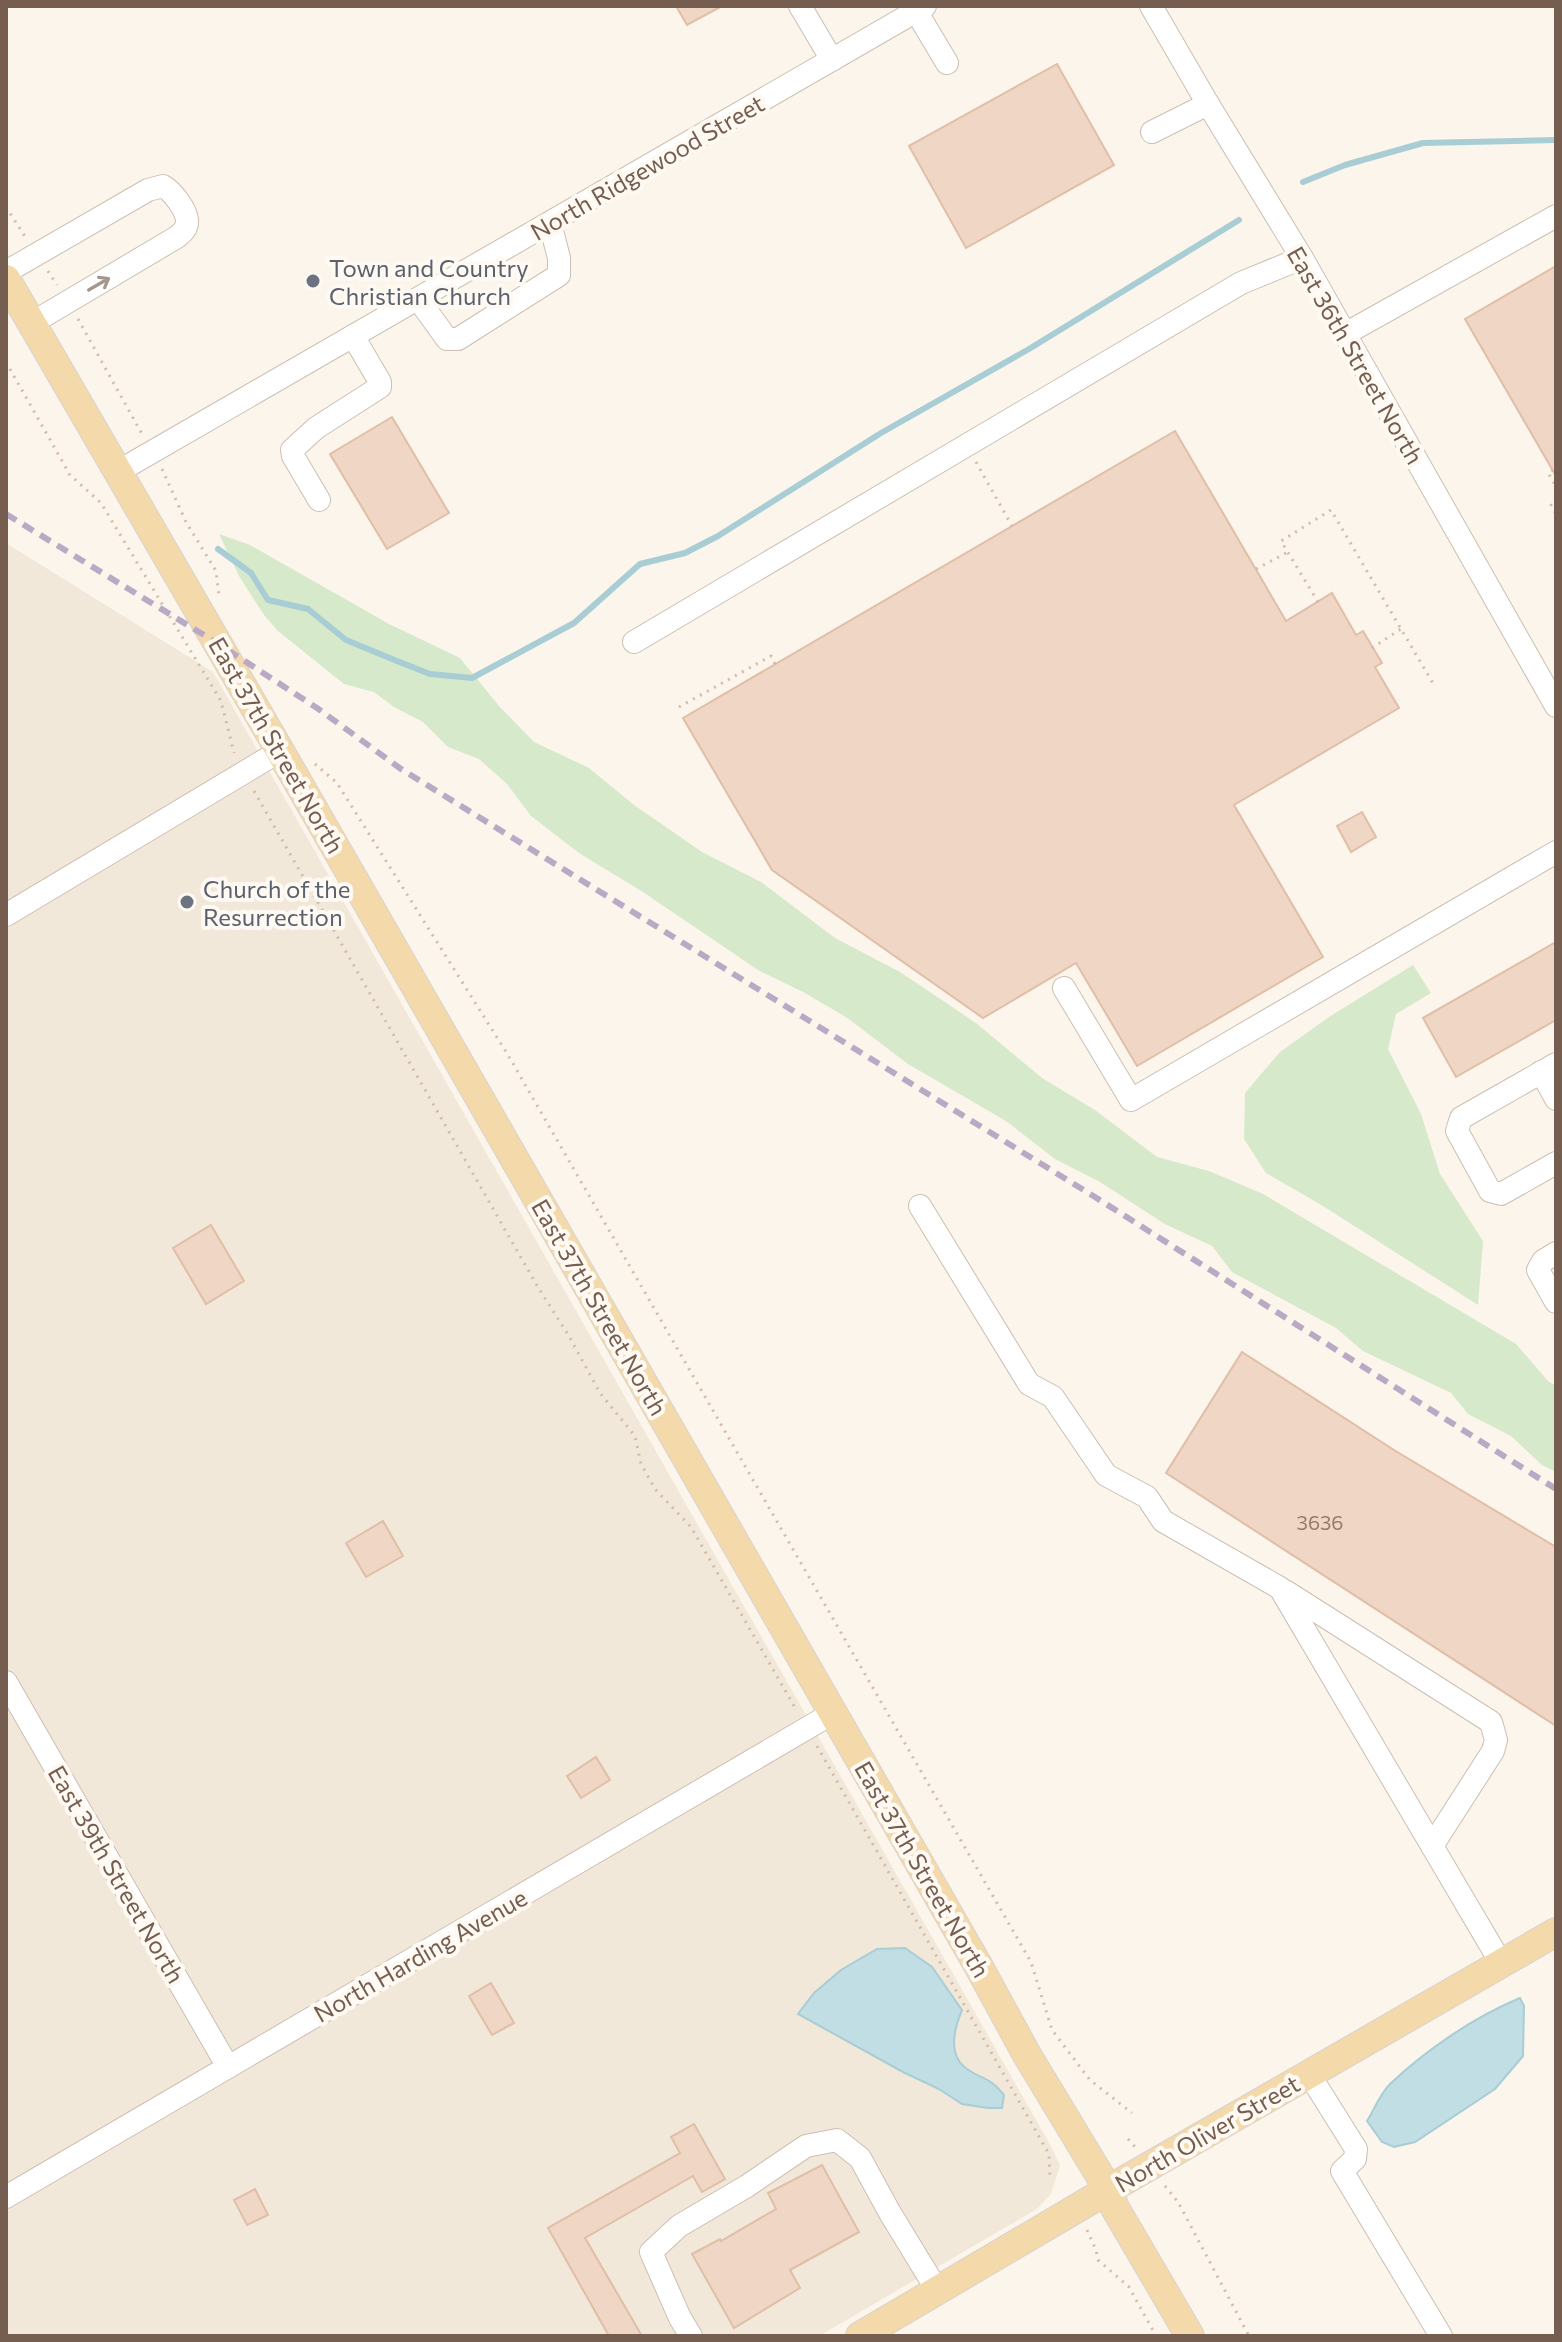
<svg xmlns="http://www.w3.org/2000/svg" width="1562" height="2342" font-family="Commissioner,sans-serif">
<rect width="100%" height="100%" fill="#fbf5ec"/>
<polygon fill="#f2e8da" points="6,543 213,672 1048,2141 1060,2165 1051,2194 1037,2209 819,2336 6,2336"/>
<g fill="#d6e9ca">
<polygon points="219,534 250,545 389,624 460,658 499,706 534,742 589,768 634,805 702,852 761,882 835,938 900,972 976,1023 1042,1078 1095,1110 1157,1157 1209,1171 1263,1194 1516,1344 1548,1381 1556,1386 1556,1472 1542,1465 1511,1436 1468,1414 1451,1393 1363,1351 1336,1328 1232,1272 1212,1246 1165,1224 1100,1182 1055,1159 1006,1121 908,1064 846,1017 803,992 758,970 643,892 579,853 531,816 507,784 479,759 448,747 423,722 394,707 374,692 344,684 278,631 264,615 239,576"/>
<polygon points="1413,965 1431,993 1396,1014 1388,1049 1421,1114 1440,1174 1483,1241 1478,1305 1323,1206 1266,1173 1244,1139 1245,1093 1280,1052 1329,1017"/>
</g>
<g fill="#c1dee4" stroke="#a8cdd5" stroke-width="2">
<path d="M905,1948L932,1967L962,2010C954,2029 947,2055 967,2069C984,2081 989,2076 1004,2095L1002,2108H988L962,2104L939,2089L903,2072L798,2014L814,1993L841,1970L877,1949Z"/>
<path d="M1520,1998L1524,2006L1523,2056L1495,2089L1415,2142L1394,2147L1382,2142L1367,2121C1374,2110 1380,2094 1390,2084C1426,2050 1474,2017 1520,1998Z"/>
</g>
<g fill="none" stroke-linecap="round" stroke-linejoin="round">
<g stroke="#a8cdd5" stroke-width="6">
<polyline points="1303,182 1345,165 1423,143 1556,140"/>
<polyline points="218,549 251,573 268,600 308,609 346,640 397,661 430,674 472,678 574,623 640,564 685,553 718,536 881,433 1029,349 1239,220"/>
</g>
</g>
<g fill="#efd6c5" stroke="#e0bea7" stroke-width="2">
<polygon points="676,6 722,6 687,25"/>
<polygon points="1057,64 1114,165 966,248 909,146"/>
<polygon points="1556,266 1556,476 1465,319"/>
<polygon points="392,417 449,513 387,549 330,454"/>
<polygon points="1175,431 1286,621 1332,593 1356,635 1363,631 1382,663 1375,667 1399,708 1234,805 1323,957 1137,1066 1076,963 983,1018 772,870 683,718"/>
<polygon points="1362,812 1376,837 1351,852 1337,826"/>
<polygon points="1556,942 1556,1020 1456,1077 1423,1018"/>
<polygon points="211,1225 244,1281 206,1304 173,1248"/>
<polygon points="1242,1352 1394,1450 1556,1547 1556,1726 1166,1473"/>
<polygon points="383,1521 403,1556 366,1577 346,1543"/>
<polygon points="596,1757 610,1780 581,1798 567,1776"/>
<polygon points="491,1983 514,2023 492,2035 469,1996"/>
<polygon points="694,2124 725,2179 702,2192 693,2176 585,2238 642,2336 609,2336 548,2228 680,2153 671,2137"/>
<polygon points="822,2165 859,2232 790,2270 800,2288 734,2328 692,2254 720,2239 721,2241 776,2209 768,2193"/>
<polygon points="255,2189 268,2215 247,2225 234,2200"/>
</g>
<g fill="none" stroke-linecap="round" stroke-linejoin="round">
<defs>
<g id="minor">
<polyline points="800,6 832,60"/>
<polyline points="1151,6 1208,104 1302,258 1556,706"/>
<polyline points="916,11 947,63"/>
<polyline points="1152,132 1208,104"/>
<path d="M6,272L148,190L163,186C172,191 186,209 187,220C188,228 182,233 177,237L32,323"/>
<polyline points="418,299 447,339 458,339 559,275 559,258 550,223"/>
<polyline points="1345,334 1556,216"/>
<polyline points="119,471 925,6"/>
<polyline points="319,500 293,456 292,450 316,428 380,387 380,382 353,336"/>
<polyline points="634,642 1241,283 1302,258"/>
<polyline points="6,915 280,751"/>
<polyline points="1064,988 1131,1100 1556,852"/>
<polyline points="1556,1064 1461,1118 1457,1131 1490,1191 1501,1194 1556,1163"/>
<polyline points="1541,1072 1556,1099"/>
<polyline points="920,1206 1029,1384 1053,1397 1106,1475 1147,1497 1163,1521 1280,1588 1501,1963"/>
<polyline points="1556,1253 1543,1261 1538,1270 1556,1302"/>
<polyline points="1285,1591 1491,1722 1496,1740 1493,1751 1432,1846"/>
<polyline points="6,1682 228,2067"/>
<polyline points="1309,2074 1356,2149 1355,2159 1342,2171 1441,2336"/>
<polyline points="6,2197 833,1713"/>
<polyline points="691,2336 680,2318 651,2252 679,2226 747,2186 806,2146 837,2140 860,2158 890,2213 937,2290"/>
</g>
<g id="major">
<polyline points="6,279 280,751 979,1967 1027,2055 1108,2189 1115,2208 1190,2336"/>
<polyline points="860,2336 1101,2194 1556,1932"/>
</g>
</defs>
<use href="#minor" stroke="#cdbeb2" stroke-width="24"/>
<use href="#major" stroke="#d8d2ce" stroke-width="30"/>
<g stroke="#d4baa8" stroke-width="3" stroke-dasharray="2 6" stroke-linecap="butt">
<polyline points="6,207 26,238"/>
<polyline points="48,271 57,285"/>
<polyline points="78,319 142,434"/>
<polyline points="6,362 70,475 101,503 221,701 234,753"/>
<polyline points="976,462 1012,526"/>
<polyline points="162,469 186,522 216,571 219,595"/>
<polyline points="1553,470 1548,473 1556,486"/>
<polyline points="1556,500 1550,503 1556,514"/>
<polyline points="1256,569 1288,552"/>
<polyline points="1318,602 1281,541 1331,510 1434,685"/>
<polyline points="1372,648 1401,629"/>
<polyline points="679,707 771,656 775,664"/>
<polyline points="315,764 337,783 508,1055 1031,1962 1052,2030 1090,2080 1132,2113"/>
<polyline points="254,791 539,1289 569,1336 600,1393 635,1436 641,1464 655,1489 691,1527 797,1711"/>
<polyline points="817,1746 1049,2154 1050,2178"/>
<polyline points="1128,2139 1136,2148"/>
<polyline points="1165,2186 1178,2202 1249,2336"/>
<polyline points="1087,2230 1096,2250 1098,2260 1129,2287 1156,2336"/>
</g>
<use href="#minor" stroke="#fff" stroke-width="22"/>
<use href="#major" stroke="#f4daaa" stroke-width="28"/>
<polyline stroke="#b9a9c5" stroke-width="6" stroke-dasharray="12 8" stroke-linecap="butt" points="6,514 217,643 317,708 401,769 1095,1197 1556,1489"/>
</g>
<defs><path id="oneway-shaft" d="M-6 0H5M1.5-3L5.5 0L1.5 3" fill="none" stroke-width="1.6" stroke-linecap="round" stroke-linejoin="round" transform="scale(2)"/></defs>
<use stroke="#a5968d" href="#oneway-shaft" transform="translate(99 284) rotate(-30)"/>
<g fill="#6b7280" stroke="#fef9f2" stroke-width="3">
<circle cx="313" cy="281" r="8"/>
<circle cx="187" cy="902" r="8"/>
</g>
<g text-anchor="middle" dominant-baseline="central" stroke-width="8" stroke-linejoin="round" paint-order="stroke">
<g font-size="20" fill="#947c6d">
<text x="1320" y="1522">3636</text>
</g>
<g font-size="24" fill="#755e50" stroke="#fef9f2">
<text transform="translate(647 167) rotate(-30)">North Ridgewood Street</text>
<text transform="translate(1356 355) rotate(60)">East 36th Street North</text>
<text transform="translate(277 745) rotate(60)">East 37th Street North</text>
<text transform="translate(600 1307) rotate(60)">East 37th Street North</text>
<text transform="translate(923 1869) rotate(60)">East 37th Street North</text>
<text transform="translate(117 1874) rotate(60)">East 39th Street North</text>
<text transform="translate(420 1955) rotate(-30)">North Harding Avenue</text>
<text transform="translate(1207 2133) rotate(-30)">North Oliver Street</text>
</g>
<g font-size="24" fill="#5b616d" stroke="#fef9f2" text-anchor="start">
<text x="329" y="267">Town and Country<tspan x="329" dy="28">Christian Church</tspan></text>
<text x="203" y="888">Church of the<tspan x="203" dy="28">Resurrection</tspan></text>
</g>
</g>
<rect width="1562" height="2342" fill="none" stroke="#755e50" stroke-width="16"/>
</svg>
